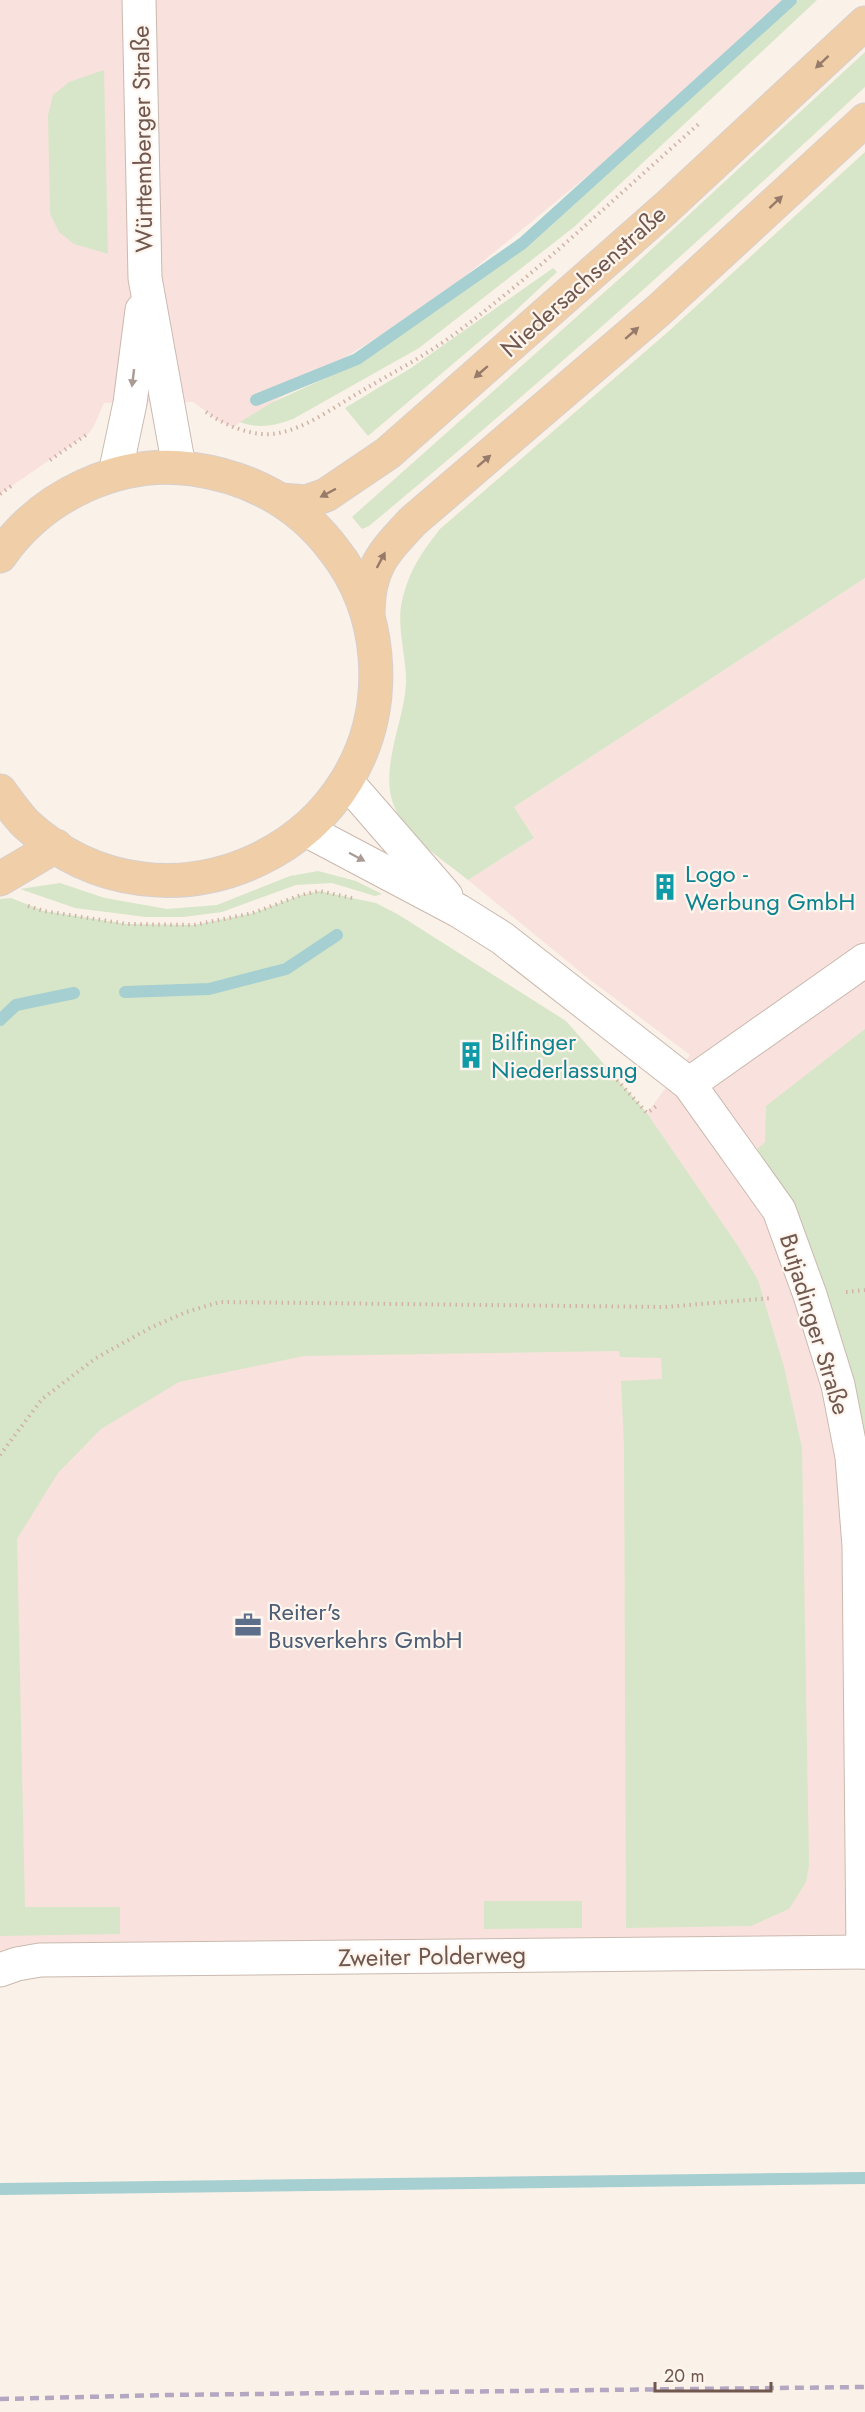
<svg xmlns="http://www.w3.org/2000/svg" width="865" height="2412" font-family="Jost,sans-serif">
<rect width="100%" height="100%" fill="#faf1e8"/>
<g fill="#f9e2dd">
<polygon points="0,0 784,0 664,113 431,304 233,427 219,421 193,402 104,403 94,426 89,433 0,494"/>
<polygon points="865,578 865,1952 0,1970 0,1455 42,1399 737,1246 647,1113 690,1055 589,979 468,880 534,838 514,807"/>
</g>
<g fill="#d7e6c8">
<path d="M798,0H817L574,227L419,348L293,419C275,426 258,429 240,422L271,403L350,367L439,309L530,245Z"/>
<path d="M865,52V87C703,238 539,385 369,526L362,529L352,517L627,272Z"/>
<polygon points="104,70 108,254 74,244 59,232 50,214 48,115 53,95 69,82"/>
<path d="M865,152V578L514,807L534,838L468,880C442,859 407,838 394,806C379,769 404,722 406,684C407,657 396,628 402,601C410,569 420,555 440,529L669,331Z"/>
<polygon points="553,268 557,272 513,313 368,436 345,408 411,368"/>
<polygon points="318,871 356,881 382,894 375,896 332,883 296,885 222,912 183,917 146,917 75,908 20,889 60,883 105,898 167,909 217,905 290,876"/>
<polygon points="319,891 376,903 399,915 566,1021 647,1113 738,1246 758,1280 784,1367 802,1448 809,1865 806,1882 789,1909 751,1926 626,1928 624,1447 621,1381 662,1379 661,1358 620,1357 619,1351 304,1356 179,1382 101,1429 58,1473 17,1539 25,1907 120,1907 120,1934 0,1936 0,899 11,898 44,911 127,924 194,925 253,913 301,895"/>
<polygon points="865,1029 865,1441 755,1151 765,1142 766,1106"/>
<polygon points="484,1901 582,1901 582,1928 484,1929"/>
</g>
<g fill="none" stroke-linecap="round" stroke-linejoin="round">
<g stroke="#a6cfd1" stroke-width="12">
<polyline points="256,400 357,359 523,243 791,0"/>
<polyline points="125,992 209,989 286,969 337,935"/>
<polyline points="0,1020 16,1005 74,993"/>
<polyline points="0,2189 865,2178"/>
</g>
<defs>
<g id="minor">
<polyline points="139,0 145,278 179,467"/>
<polyline points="115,474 130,403 142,310"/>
<polyline points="347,782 446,896"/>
<polyline points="306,830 459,911 502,938 689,1084 779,1210 810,1295 838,1385 852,1457 859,1546 863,1952"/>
<polyline points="689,1084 865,960"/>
<polyline points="0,1970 17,1964 40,1960 865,1952"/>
</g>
<g id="major">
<polyline points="281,500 306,502 326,495 388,453 666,208 865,23"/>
<path d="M0,556C42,495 119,459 192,469C249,477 299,503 334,550C358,580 372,618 375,656C391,845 165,953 26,824C16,814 8,802 0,791"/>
<path d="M368,614C368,568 383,553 413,521L659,310L865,120"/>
<polyline points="0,879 56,846"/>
</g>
</defs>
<use href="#minor" stroke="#cab9af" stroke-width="35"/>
<use href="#major" stroke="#d7d0ce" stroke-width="35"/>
<g stroke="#d1b2a6" stroke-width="4" stroke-dasharray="1.5 4.5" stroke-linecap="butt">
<path d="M206,412C226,426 254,438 279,433C308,427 334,407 360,392C394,372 432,352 464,327C547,264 622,191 701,122"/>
<polyline points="50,460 86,435"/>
<polyline points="0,494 14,484"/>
<polyline points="28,906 44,911 127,924 194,925 253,913 301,895 319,891 352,898"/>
<polyline points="609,1071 647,1113 658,1105"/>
<polyline points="846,1292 865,1290"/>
<polyline points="0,1455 42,1399 96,1358 150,1328 186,1312 220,1302 665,1307 772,1298"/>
</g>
<use href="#minor" stroke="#fff" stroke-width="33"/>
<use href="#major" stroke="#f0cea8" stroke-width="33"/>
<polyline stroke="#b3a7c2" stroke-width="4.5" stroke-dasharray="9 6" stroke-linecap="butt" points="0,2399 167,2395 865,2387"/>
</g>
<defs><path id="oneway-solid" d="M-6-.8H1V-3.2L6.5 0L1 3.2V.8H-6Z" transform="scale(1.5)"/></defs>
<g fill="#977b6a">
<use href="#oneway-solid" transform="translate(822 62) rotate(137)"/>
<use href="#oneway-solid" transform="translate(776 202) rotate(-43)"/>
<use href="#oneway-solid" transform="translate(632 333) rotate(-41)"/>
<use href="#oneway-solid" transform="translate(481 372) rotate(139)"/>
<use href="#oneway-solid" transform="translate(484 461) rotate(-41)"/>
<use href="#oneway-solid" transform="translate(328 493) rotate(152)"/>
<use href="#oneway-solid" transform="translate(381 560) rotate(-62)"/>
</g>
<g fill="#aa9b95">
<use href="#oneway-solid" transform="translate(133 378) rotate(97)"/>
<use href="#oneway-solid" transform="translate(357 857) rotate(28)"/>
</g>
<defs>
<symbol id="building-bare" viewBox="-9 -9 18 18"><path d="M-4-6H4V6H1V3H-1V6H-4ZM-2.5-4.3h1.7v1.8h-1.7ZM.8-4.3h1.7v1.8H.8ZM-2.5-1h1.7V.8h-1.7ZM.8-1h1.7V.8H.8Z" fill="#0f9aa8" stroke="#fdf5ee" stroke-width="2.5" paint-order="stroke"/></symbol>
<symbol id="office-bare" viewBox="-9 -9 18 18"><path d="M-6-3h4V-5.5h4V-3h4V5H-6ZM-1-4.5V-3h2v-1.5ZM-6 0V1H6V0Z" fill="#5c6f8a" stroke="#fdf5ee" stroke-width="2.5" paint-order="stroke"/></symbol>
</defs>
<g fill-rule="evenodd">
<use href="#building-bare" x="646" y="868" width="38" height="38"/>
<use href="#building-bare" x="452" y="1036" width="38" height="38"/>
<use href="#office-bare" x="229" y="1606" width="38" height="38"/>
</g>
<g text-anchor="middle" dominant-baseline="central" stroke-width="4.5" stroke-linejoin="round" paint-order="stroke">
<g font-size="24" fill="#71584f" stroke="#fdf5ee">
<text transform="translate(142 139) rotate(-91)">Württemberger Straße</text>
<text transform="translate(583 281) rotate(-42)">Niedersachsenstraße</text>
<text transform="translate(815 1324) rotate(73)">Butjadinger Straße</text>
<text transform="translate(432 1956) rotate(-1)">Zweiter Polderweg</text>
</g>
<g font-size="24" fill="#0d838f" stroke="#fdf5ee" text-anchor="start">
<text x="685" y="873">Logo -<tspan x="685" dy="28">Werbung GmbH</tspan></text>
<text x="491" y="1041">Bilfinger<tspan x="491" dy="28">Niederlassung</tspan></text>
</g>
<g font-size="24" fill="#4e5e75" stroke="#fdf5ee" text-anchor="start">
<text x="268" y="1611">Reiter's<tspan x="268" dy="28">Busverkehrs GmbH</tspan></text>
</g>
</g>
<path d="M655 2382v9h116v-9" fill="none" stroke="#71584f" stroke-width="3"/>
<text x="664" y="2382" font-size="18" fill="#71584f" stroke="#fdf5ee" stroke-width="4.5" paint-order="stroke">20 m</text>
</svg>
